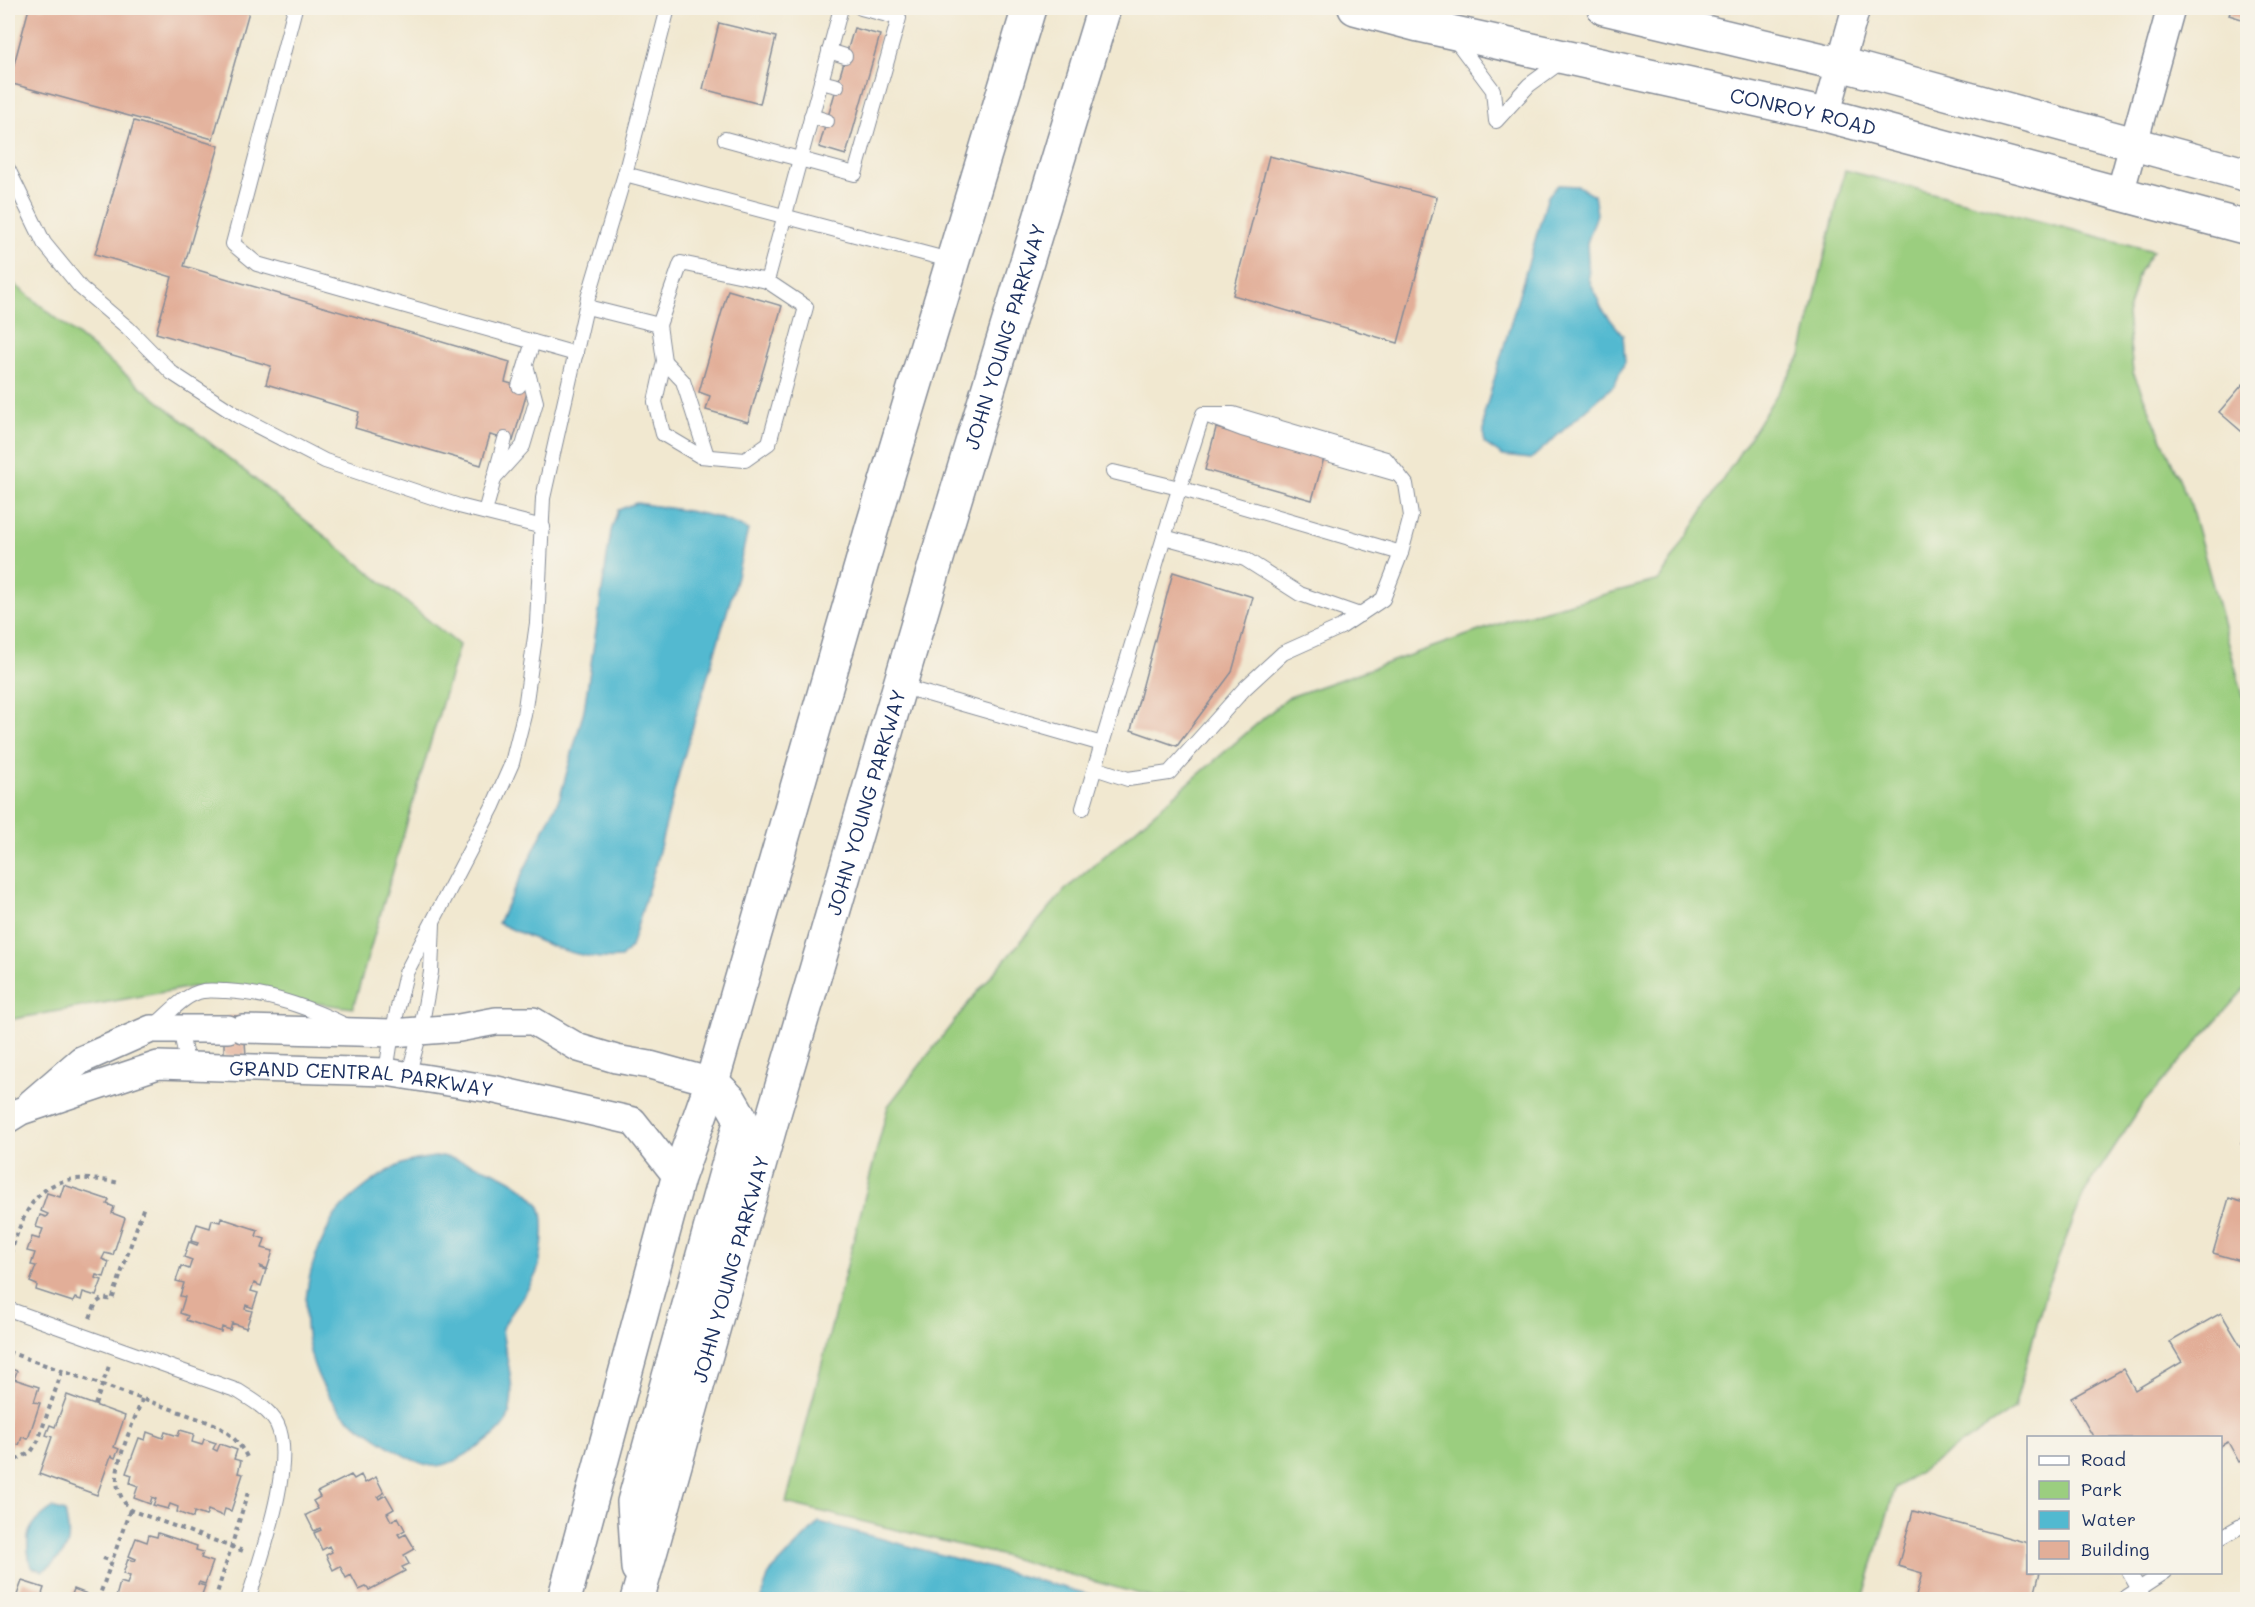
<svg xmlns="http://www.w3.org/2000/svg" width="2255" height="1607" font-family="Mali,sans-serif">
<rect width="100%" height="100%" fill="#f7f3e8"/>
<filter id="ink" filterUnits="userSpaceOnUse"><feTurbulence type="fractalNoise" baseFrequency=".0167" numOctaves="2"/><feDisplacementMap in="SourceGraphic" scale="12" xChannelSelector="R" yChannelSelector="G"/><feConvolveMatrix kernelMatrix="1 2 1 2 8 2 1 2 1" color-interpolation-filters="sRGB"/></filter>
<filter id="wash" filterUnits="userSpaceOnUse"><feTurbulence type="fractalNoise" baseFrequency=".008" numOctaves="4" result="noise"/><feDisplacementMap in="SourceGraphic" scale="24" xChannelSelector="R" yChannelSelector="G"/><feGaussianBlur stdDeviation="1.35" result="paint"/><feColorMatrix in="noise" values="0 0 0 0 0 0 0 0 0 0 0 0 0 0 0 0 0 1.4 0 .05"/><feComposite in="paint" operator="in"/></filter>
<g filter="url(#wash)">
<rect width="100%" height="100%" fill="#f1e8d0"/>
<g fill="#9bce7f" stroke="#5b7e6e" stroke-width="1.5">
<polygon points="1845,170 2153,251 2139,272 2127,315 2133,372 2191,506 2247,710 2247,986 2142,1105 2084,1193 2047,1287 2014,1409 1895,1488 1863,1599 1157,1599 996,1554 786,1503 888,1106 974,996 1065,890 1287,698 1519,617 1659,580 1801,356"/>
<polygon points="8,279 459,645 353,1008 192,987 8,1020"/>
</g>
<g fill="#52b9d0" stroke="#367497" stroke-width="1.5">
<polygon points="1558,185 1578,186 1594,195 1597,214 1587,243 1589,279 1602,309 1623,335 1625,362 1614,385 1531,459 1503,456 1484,443 1484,414 1548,196"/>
<path d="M636,503C673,509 715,512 748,530L734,588L679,773L654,870L631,947L621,958C579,962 536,940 498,923L560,797L584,710L611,531L618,510Z"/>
<path d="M442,1156C476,1164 517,1175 539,1205C547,1218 542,1254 538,1269C531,1289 513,1309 502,1328C505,1359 518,1386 508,1417C504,1429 490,1439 480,1446C467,1454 450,1466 434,1466C419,1466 390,1447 378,1439C366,1430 351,1422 341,1412C300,1365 296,1296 322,1241C327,1232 330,1220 337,1213C349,1197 383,1172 402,1164C414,1159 429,1158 442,1156Z"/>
<path d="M52,1508L65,1512C72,1545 70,1551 43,1571L31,1567C24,1536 26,1526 52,1508Z"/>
<polygon points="819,1522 1106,1599 761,1599 769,1574"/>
</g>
<g id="blocks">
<g fill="#e2ae98">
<polygon points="29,8 250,8 213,139 9,83"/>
<polygon points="2232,8 2248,8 2248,21 2229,15"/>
<polygon points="719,23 776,37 760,104 703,89"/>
<polygon points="854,28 880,35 846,155 819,147"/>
<polygon points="134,121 219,146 184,266 510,362 505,382 528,389 513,441 490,435 481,465 355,428 359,412 266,384 271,366 156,333 172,277 95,254"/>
<polygon points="1269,156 1437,197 1398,343 1233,295"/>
<polygon points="728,290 782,306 748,422 706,410 710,396 699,392"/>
<polygon points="2243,384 2248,388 2248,437 2219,412"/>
<polygon points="1216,428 1324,458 1312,500 1205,470"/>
<polygon points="1173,572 1253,597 1232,672 1177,746 1131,730"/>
<polygon points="228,1016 243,1016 246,1055 224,1056 224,1040"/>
<polygon points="2247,1125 2248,1125 2248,1146 2241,1144"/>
<polygon points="64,1185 109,1200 107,1204 114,1207 112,1213 125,1218 113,1255 105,1253 102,1259 109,1262 104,1277 96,1275 95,1278 102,1280 96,1296 83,1292 81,1300 75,1298 73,1302 36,1290 37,1285 30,1282 36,1266 31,1265 35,1253 27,1251 32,1237 39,1239 43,1229 36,1227 40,1215 46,1217 48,1214 41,1211 47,1193 60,1197"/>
<polygon points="2229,1198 2248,1204 2248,1263 2213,1253"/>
<polygon points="221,1218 258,1230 256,1236 265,1239 262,1248 273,1251 267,1269 260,1266 260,1268 266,1270 261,1286 254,1283 251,1291 258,1293 253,1308 246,1305 245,1309 252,1311 246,1328 232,1323 230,1330 222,1327 221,1332 186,1320 188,1316 180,1313 185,1297 180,1296 184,1283 176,1281 181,1266 189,1269 192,1260 184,1257 189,1242 197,1245 198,1243 191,1241 197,1224 210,1228 212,1220 220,1222"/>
<polygon points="2221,1313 2248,1358 2248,1457 2239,1462 2228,1442 2220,1446 2220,1438 2094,1438 2071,1398 2123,1369 2135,1390 2182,1362 2170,1342"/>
<polygon points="8,1368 17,1371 14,1379 39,1387 34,1402 40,1403 28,1439 22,1437 19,1445 12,1443 8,1455"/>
<polygon points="67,1395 125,1416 114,1447 119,1449 115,1458 111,1456 97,1495 39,1474 52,1437 46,1435 50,1425 55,1427"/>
<polygon points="180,1430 194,1434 192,1442 202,1445 204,1439 216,1443 213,1449 217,1451 220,1444 237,1450 234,1459 241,1461 238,1473 243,1474 231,1511 225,1509 223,1516 208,1510 206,1516 194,1512 193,1518 177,1512 178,1507 170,1504 168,1509 153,1505 156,1499 152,1497 150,1504 134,1498 138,1486 130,1483 132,1475 126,1473 139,1438 145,1440 147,1432 163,1438 165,1432 178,1436"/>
<polygon points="351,1475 354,1479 361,1475 365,1483 376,1477 384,1493 378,1497 379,1499 386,1495 394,1509 387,1513 391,1521 398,1517 405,1530 398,1534 400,1537 406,1534 415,1549 404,1555 409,1564 402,1567 405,1571 369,1590 366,1587 359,1590 351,1575 346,1578 340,1566 333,1570 326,1555 332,1552 329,1546 322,1550 314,1533 321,1530 320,1528 314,1531 306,1515 318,1509 313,1501 320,1497 317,1492"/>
<polygon points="1913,1511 2028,1543 2028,1572 2040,1572 2033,1600 2008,1597 2008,1600 1915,1600 1922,1573 1898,1566"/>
<polygon points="158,1533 197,1546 196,1550 203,1552 201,1558 213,1562 205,1584 199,1582 198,1584 205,1586 200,1600 193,1597 192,1600 122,1600 116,1597 120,1582 127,1584 130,1576 123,1574 128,1559 135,1561 136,1559 129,1556 136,1538 147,1542 149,1535 157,1537"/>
<polygon points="22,1581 44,1588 40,1600 16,1598"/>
<polygon points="74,1589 87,1594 85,1600 70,1600"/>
</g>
</g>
</g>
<g filter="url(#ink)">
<use href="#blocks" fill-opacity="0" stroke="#868c97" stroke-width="1.5"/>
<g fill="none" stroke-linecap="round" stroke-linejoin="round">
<defs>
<g id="lane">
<polyline points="295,8 233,244 257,264 576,354"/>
<polyline points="1454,38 1493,90 1496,121 1529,85 1562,61"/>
<polyline points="829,51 845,56"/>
<polyline points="821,82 837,86"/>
<polyline points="811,116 827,121"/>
<polyline points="725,139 855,174 899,18 861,8"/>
<polyline points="8,169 44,243 81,288 128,328 172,373 238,416 325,461 459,506 543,527"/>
<polyline points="625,174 668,8"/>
<polyline points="587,307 659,325 681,263 767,281 841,8"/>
<polyline points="659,325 664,361 655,402 663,434 700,456 745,460 769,443 806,307 767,281"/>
<polyline points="664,361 683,381 707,456"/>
<polyline points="519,386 533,342"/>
<polyline points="1210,417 1242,429 1397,474"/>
<polyline points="1113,472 1179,488 1401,553"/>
<polyline points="494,478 523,446 536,402 526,365"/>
<polyline points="485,512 505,439"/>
<polyline points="1164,537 1245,559 1300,594 1360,615"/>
<polyline points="900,686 1102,744"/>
<polyline points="1083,808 1102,744 1164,537 1203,414 1233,414 1386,459 1406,484 1411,516 1401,553 1383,599 1341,627 1283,653 1245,688 1169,773 1128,779 1095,768"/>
<path d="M154,1026C169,1014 183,995 203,991C210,990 219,991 226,991C268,993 308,1007 345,1025"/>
<polyline points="180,1029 188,1066"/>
<polyline points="386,1072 392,1033 406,973 493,806 512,763 524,715 537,623 543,498 588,298 625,174 953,261"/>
<polyline points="408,1076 421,1029 431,972 433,923"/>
<path d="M8,1309L238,1391C252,1400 269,1409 277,1424C296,1463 260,1559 248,1600"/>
<polyline points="2220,1538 2248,1522"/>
<polyline points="2129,1572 2145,1600"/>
<polyline points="2122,1600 2165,1572"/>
</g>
<g id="street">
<polyline points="1826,115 1856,8"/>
<polyline points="2120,193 2171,8"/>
<polyline points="243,1029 392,1033 459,1028 496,1021 533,1021 579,1048 616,1059 650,1065 712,1082"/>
<polyline points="31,1103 81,1060 151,1029 228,1029"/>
<path id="s1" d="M8,1119L21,1111L158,1065L386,1072L492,1089L633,1121L678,1178"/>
</g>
<g id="secondary">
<path id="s2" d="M1355,8L1419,25L1826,115L2248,228"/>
<polyline points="1604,8 1840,64 2248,175"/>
</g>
<g id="highway">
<polyline points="638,1568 634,1502 741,1119 730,1100 712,1082"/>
<polyline points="564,1600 678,1178 712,1082 872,528 1029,8"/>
<path id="s3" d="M637,1600L770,1127L941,545L1104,8"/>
</g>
</defs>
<use href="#lane" stroke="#868c97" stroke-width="16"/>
<use href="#street" stroke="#868c97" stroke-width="30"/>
<use href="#secondary" stroke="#868c97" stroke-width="36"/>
<use href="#highway" stroke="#868c97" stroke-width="36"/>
<g stroke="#868c97" stroke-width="4" stroke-dasharray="4.5 4.5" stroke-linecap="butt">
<path d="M8,1263C21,1218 34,1175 89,1179C100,1180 111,1180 121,1184"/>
<polyline points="90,1318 96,1303 103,1298 112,1300 144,1206"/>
<path d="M8,1352L214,1424C230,1433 239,1442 247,1457"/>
<path d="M142,1399C134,1422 119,1452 117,1476C116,1489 122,1500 130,1510L243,1551"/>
<polyline points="95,1405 109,1366"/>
<polyline points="8,1464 31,1452 38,1441 62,1371"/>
<polyline points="103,1558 112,1561"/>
<polyline points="98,1600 130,1510"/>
<polyline points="215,1600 248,1492"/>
</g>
<use href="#lane" stroke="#fff" stroke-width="14"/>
<use href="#street" stroke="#fff" stroke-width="27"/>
<use href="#secondary" stroke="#fff" stroke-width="33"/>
<use href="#highway" stroke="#fff" stroke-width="33"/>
</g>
</g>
<g text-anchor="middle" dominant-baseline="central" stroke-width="5" stroke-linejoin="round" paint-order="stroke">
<g font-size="20" fill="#1b2f5e" stroke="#f7f3e8">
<text stroke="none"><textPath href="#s2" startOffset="460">CONROY ROAD</textPath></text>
<text stroke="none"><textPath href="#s3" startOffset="1316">JOHN YOUNG PARKWAY</textPath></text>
<text stroke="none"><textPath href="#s3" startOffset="830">JOHN YOUNG PARKWAY</textPath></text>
<text stroke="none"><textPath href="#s1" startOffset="364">GRAND CENTRAL PARKWAY</textPath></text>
<text stroke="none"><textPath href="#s3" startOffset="344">JOHN YOUNG PARKWAY</textPath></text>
</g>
</g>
<rect width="2255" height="1607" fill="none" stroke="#f7f3e8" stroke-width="30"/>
<rect x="2027" y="1436" width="195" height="138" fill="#f7f3e8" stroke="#9fa5b1" stroke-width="1.5"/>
<rect x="2039" y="1456" width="30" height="9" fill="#ffffff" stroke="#9fa5b1" stroke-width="1.5"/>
<text x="2081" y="1466" font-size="18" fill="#1b2f5e">Road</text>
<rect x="2039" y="1481" width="30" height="18" fill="#9bce7f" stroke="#9fa5b1" stroke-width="1.5"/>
<text x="2081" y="1496" font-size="18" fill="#1b2f5e">Park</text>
<rect x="2039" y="1511" width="30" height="18" fill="#52b9d0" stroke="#9fa5b1" stroke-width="1.5"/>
<text x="2081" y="1526" font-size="18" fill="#1b2f5e">Water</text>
<rect x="2039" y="1541" width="30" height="18" fill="#e2ae98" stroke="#9fa5b1" stroke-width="1.5"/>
<text x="2081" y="1556" font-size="18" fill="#1b2f5e">Building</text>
</svg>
